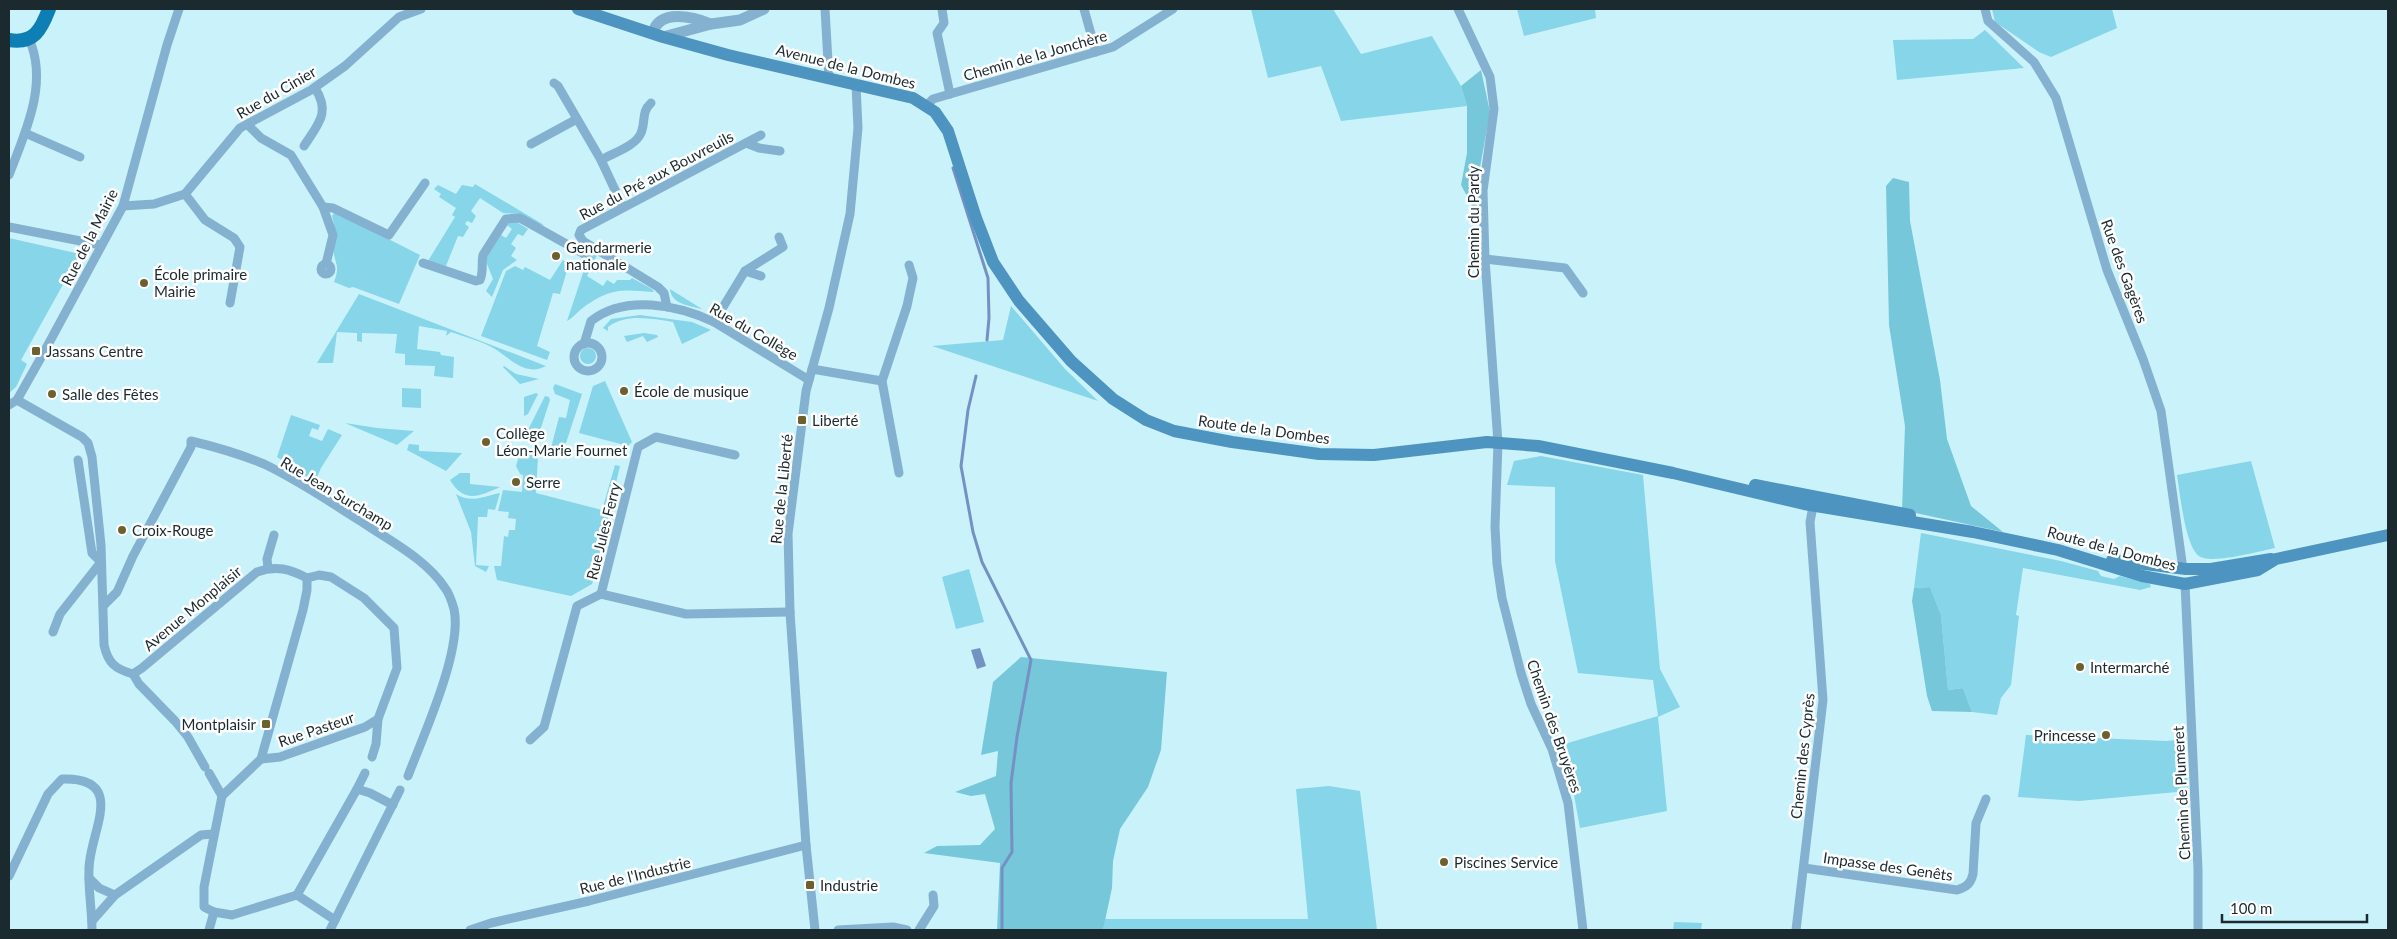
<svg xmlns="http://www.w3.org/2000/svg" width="2397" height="939" font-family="Lato,sans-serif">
<rect width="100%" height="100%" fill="#caf2fb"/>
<g fill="#86d5e8">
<polygon points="1251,9 1333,9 1361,54 1432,36 1461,86 1467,106 1341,121 1321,66 1268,78"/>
<polygon points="1517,9 1595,9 1596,18 1524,36"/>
<polygon points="1992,9 2112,9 2117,28 2051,57 2039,52 1995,22"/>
<polygon points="1985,30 2024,68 1897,80 1893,40 1973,39"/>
<polygon points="475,184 544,225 535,224 518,214 503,213 480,198 471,211 476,216 472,223 467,221 465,224 469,227 463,237 458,236 446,266 428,261 455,217 452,215 456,208 439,197 441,194 434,189 438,185 456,194 462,185 473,187"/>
<path d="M335,212L420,255L399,304L353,287L349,288L334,282C341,264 334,264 333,247C332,233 337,233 332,216Z"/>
<polygon points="510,221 515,221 528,229 523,236 518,234 511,244 516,248 511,256 517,260 503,270 492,297 486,291 493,279 485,259 501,235 506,238 512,229 507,225"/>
<polygon points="9,238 80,254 21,360 27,364 16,387 9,393"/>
<path d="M592,255H597L587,276L603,286L607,280L614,284L617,280H630L632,278L652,289L654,292C622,290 612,287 584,307C578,311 572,319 567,321L588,258Z"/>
<polygon points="563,260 569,264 560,294 553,293 537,346 550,352 547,360 481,336 506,271 515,266 523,270 525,267 550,280"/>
<path d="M670,289L702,309C690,306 671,304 670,289Z"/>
<path d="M359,294L546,366C525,377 511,359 495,349C482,341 465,337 451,332L446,336L447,331L419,326L417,349L440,352L441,355L454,357L453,378L434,376L435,366L405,365V354L395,353L397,334L362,333V342L357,341V333L337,332L333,363H317Z"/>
<polygon points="1011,306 1065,369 1098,401 932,346 1003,340"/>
<path d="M640,315L692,322L711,330L682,344L673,322C651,319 627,313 608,327V331L603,328L611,319Z"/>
<polygon points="644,333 657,335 658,337 647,342 643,336 627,342 624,336"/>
<circle cx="588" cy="356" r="8"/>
<polygon points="504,366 516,374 539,379 520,384 503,367"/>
<polygon points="605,381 632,442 628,446 579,433 593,386"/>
<polygon points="555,384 582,394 566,443 545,458 542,457 544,446 551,448 559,417 566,418 570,400 555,394 553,388"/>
<polygon points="402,388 421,389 421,408 402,407"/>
<polygon points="536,393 538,394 528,414 524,416 524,397"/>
<polygon points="545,396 549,397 550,400 536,443 523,440"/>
<polygon points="291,415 320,425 318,430 312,428 309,436 322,441 328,429 342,435 321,468 315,482 277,457"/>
<polygon points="345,423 377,428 414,431 397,445"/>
<polygon points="409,444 419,445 419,451 462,453 446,471 407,450"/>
<polygon points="522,446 528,447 529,453 534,450 538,456 536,493 602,510 615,465 620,466 594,578 592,584 571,596 497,580 494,566 501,566 504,536 508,537 509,530 515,530 516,519 508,518 509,512 498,511 503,490 522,492 523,475 520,474 516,466"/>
<polygon points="1541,456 1643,475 1660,669 1680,707 1658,717 1667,811 1580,828 1574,795 1558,746 1658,716 1653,680 1578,673 1555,561 1555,487 1507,485 1514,461"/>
<path d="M2251,461L2275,548C2260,551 2210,565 2199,556C2185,546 2180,493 2177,475Z"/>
<path d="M460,473H470V484L500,487C480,496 464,504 450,480Z"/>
<path d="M500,493L495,510L488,509L487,517H478L476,565L489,566L486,572L475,566L471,532L456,494C471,504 484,496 500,493Z"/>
<polygon points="1921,533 2061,561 2098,571 2101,576 2114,579 2120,576 2150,584 2151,587 2140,590 2023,568 2016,615 2019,616 2011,685 2001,698 1997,715 1972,712 1963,688 1948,690 1941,615 1930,587 1914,588"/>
<polygon points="969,569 984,622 956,629 942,577"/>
<polygon points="2026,735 2166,741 2185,739 2188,791 2079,801 2018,797"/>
<polygon points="1329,786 1360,791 1377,930 1103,930 1105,919 1308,919 1296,789"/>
<polygon points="1674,922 1702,923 1701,930 1673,930"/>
</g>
<g fill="#76c7d9">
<polygon points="1481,70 1490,112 1479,173 1476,213 1461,185 1467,153 1467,106 1461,86"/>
<polygon points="1893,178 1909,182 1910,221 1940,380 1947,439 1971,506 2003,532 1902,510 1905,426 1889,325 1886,186"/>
<polygon points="1930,587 1941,615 1948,690 1963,688 1972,712 1932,711 1927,696 1912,601 1914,588"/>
<polygon points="1021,657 1167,672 1161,750 1148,787 1120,829 1113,861 1112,888 1103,930 997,930 1000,863 924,853 937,846 980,845 995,829 985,794 971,796 955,792 996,776 998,751 981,755 993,682"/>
</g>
<polygon fill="#7491c4" points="980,648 986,666 977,669 971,650"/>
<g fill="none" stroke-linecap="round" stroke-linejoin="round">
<g stroke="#7491c4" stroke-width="3">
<polyline points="953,168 988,278 989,318 987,340"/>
<polyline points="976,376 968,410 961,466 973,532 982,562 1031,660 1017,737 1011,783 1012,852 1002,868 1002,930"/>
</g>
<g stroke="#84b1cf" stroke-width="9">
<polyline points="825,9 829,79"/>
<polyline points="942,9 944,23 937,33 950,94"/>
<polyline points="1084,9 1096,52"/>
<polyline points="1458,9 1490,77 1494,109 1483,191 1485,259 1498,443 1495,527 1497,564 1502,598 1521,673 1531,704 1552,749 1568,803 1583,930"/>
<polyline points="1985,9 1988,21 2034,62 2056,98 2107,270 2143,359 2161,411 2183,569"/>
<polyline points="554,83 558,86 601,160 623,207"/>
<polyline points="927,105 933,99 950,94 1113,47 1173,9"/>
<polyline points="248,125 261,138 291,155 323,207 333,235 326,264"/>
<polyline points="25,133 80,157"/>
<polyline points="746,143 759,148 780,151"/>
<polyline points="531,144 577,119"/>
<path d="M304,146C318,124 331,113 315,88"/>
<path d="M601,160C613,153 636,146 641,133C646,121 641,112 651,103"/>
<path d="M9,175C25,133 49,83 29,39"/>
<polyline points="185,194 205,220 234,238 240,247 230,303"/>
<polyline points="123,206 154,204 185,194 240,128 311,90 345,66 399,17 421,9"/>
<polyline points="323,207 333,208 389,235 425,183"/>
<polyline points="9,227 101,245"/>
<polyline points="1485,259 1565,268 1583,293"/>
<path d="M423,263L476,281L480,280C484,271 481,264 483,255L506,219L520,218L586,255L591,247"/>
<circle cx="326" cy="269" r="5"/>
<polyline points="745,271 761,276"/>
<polyline points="667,307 664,293 658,287 583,241 579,235 581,230 761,135"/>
<polyline points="714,322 745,271 783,247 779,237"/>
<circle cx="588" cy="357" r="14"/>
<path d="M584,344L591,321C625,294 678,305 714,322L809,380"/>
<polyline points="812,369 882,381 899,473"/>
<polyline points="882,381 907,306 913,278 909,265"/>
<path d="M17,400L82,437L88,443L92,457L101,545L104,645C108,663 115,669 133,674L142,668L257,572C276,565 290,569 307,578V590L303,610L261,759L222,796L204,887V907L214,912L209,930"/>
<polyline points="9,405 17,400 43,354 123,206 167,45 179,9"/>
<polyline points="268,568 267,559 274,535"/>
<polyline points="2185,584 2198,869 2198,930"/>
<polyline points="601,594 638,447 656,437 735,455"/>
<polyline points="601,594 686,614 790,612"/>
<path d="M104,605L117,592L133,556L191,447V441C216,447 240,454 264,464C298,480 330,502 362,522C390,541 426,559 445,588C449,593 452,602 454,609C463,650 423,736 408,776"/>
<polyline points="53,632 60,614 101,562 92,553 78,460"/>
<polyline points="133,674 139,684 175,721 188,737 205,767"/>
<polyline points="530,740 544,727 577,606 601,594"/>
<polyline points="372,757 376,744 378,719"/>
<polyline points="261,759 280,757 365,727 378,719 397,668 394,628 364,598 331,577 319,575 307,578"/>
<polyline points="209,773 222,796"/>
<polyline points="357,789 365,773"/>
<path d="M1804,868L1957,890C1967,887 1971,883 1973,874L1976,823L1986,799"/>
<path d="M9,876L48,794L62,779C129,777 89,833 89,869C88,889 92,910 92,930"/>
<polyline points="89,878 99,888 115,895"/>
<polyline points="297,895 357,789 370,793 393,805"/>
<polyline points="214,912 232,915 297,895 335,920"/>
<polyline points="92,921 115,895 201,835 213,834"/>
<polyline points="330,930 400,790"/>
<polyline points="470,930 491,923 589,901 806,845"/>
<polyline points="815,930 806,845 790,612 788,534 806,391 829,308 850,214 858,128 856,85"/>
<polyline points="838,930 893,927 907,930"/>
<polyline points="919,930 934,906 933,895"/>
<polyline points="1796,930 1823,700 1810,522 1814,501"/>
</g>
<g stroke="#84b1cf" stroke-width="11">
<path d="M653,33C659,8 694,17 711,24"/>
<polyline points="663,37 711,24 740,20 764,9"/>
</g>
<g stroke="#4d94c0" stroke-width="12">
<polyline points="578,9 663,37 728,55 913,98 935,112 948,131 976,218 993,262 1019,301 1071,361 1113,399 1146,420 1174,431 1232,442 1319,454 1374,455 1487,442 1538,446 1673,473 1804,504 1973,532 2058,550 2142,576 2185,584 2258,570 2276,559 2388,535"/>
<polyline points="1755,485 1910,515"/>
<polyline points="2112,560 2186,569 2211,569 2271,559"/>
</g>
<path stroke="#0d7fb4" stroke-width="14" d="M9,40C34,44 41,30 49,9"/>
</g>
<g fill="#6c602d" stroke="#fff" stroke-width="2">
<circle cx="556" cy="256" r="5"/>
<circle cx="144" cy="283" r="5"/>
<rect x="31" y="346" width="10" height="10" rx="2.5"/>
<circle cx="624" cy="391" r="5"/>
<circle cx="52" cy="394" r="5"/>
<rect x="797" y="415" width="10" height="10" rx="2.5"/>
<circle cx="486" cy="442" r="5"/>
<circle cx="516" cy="482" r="5"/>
<circle cx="122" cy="530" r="5"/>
<circle cx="2080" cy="667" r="5"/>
<rect x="261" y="719" width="10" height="10" rx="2.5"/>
<circle cx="2106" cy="735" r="5"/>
<circle cx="1444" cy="862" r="5"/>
<rect x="805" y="880" width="10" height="10" rx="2.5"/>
</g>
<g text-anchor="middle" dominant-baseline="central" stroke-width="5" stroke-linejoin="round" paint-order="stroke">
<g font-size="15" fill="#1b2a2e" stroke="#fff">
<text transform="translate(1035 55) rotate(-16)">Chemin de la Jonchère</text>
<text transform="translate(846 66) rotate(14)">Avenue de la Dombes</text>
<text transform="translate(276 92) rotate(-30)">Rue du Cinier</text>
<text transform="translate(656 175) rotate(-28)">Rue du Pré aux Bouvreuils</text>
<text transform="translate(1473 222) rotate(-90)">Chemin du Pardy</text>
<text transform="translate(89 237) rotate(-63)">Rue de la Mairie</text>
<text transform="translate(2125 271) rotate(70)">Rue des Gagères</text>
<text transform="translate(754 331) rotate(30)">Rue du Collège</text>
<text transform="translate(1264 429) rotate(8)">Route de la Dombes</text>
<text transform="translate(781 489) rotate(-84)">Rue de la Liberté</text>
<text transform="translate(337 493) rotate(31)">Rue Jean Surchamp</text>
<text transform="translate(603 531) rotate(-76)">Rue Jules Ferry</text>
<text transform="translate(2112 548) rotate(15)">Route de la Dombes</text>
<text transform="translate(192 608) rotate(-40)">Avenue Monplaisir</text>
<text transform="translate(1555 726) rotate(71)">Chemin des Bruyères</text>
<text transform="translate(316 729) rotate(-19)">Rue Pasteur</text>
<text transform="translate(1802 756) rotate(-84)">Chemin des Cyprès</text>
<text transform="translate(2181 793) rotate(-93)">Chemin de Plumeret</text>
<text transform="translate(1888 866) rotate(8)">Impasse des Genêts</text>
<text transform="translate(635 875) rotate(-14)">Rue de l'Industrie</text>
</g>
<g font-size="15" fill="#1b2a2e" stroke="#fff" text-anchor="start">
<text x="566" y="247">Gendarmerie<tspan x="566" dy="17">nationale</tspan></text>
<text x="154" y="274">École primaire<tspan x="154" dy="17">Mairie</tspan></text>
<text x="46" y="351">Jassans Centre</text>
<text x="634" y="391">École de musique</text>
<text x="62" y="394">Salle des Fêtes</text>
<text x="812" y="420">Liberté</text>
<text x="496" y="433">Collège<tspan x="496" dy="17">Léon-Marie Fournet</tspan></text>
<text x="526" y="482">Serre</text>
<text x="132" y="530">Croix-Rouge</text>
<text x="2090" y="667">Intermarché</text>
<text x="256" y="724" text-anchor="end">Montplaisir</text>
<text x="2096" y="735" text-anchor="end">Princesse</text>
<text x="1454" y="862">Piscines Service</text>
<text x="820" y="885">Industrie</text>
</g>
</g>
<rect width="2397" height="939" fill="none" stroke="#1b2a2e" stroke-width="20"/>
<path d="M2222 914v8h145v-8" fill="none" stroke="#1b2a2e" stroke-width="2.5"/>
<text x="2230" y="914" font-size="15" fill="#1b2a2e" stroke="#ffffff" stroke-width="4" paint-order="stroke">100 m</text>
</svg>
